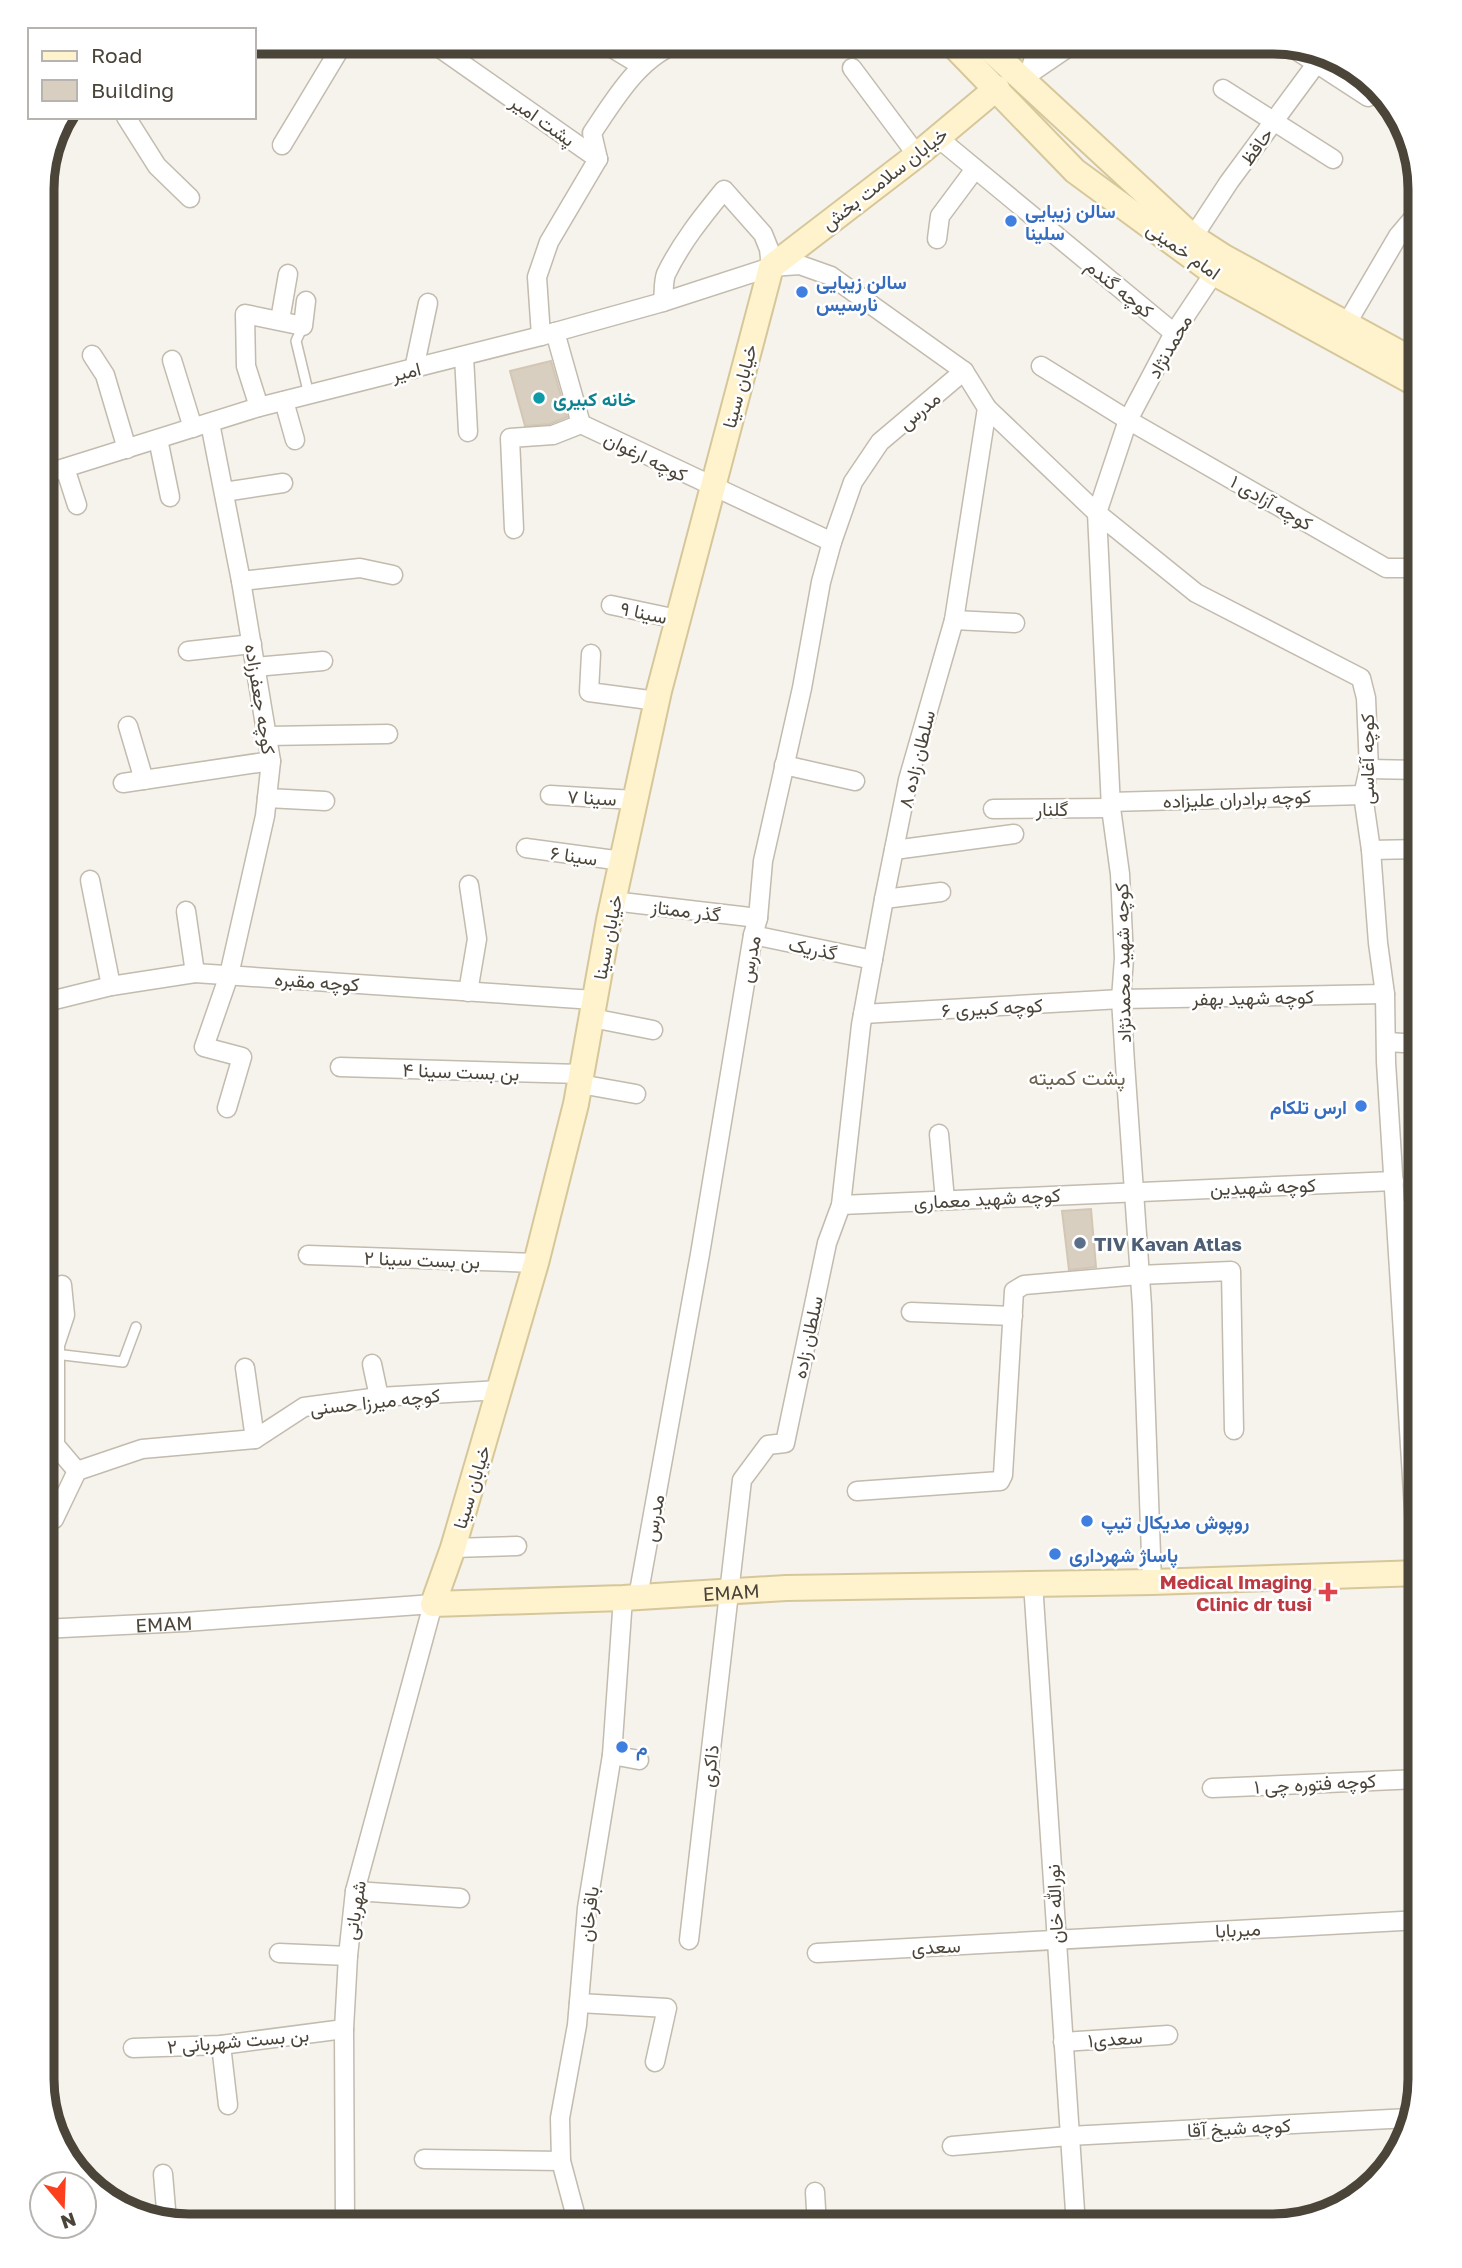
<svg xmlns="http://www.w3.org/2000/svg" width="1462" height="2268" font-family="'Golos Text',Vazirmatn,sans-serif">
<rect width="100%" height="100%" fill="#f6f3ec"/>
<g fill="#d8cfc1" stroke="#d3c7b4" stroke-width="2">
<polygon points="551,361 567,417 550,424 525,426 510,371"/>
<polygon points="1091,1209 1096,1267 1069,1270 1062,1211"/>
</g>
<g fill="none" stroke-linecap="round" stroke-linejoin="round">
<defs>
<g id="lane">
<polyline points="303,326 296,341 309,395"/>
<polyline points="55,1354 123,1362 136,1327"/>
</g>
<g id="street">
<polyline points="431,42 598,159"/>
<polyline points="602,42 642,66"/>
<polyline points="1285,43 1368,97"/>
<polyline points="852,68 917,155"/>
<polyline points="1029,74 1076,42"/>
<polyline points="1028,79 1038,42"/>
<polyline points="1223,89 1333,159"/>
<polyline points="126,117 157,166 190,198"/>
<polyline points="937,137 1174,333"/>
<polyline points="282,145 344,42"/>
<path d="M598,159L592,133C615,99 640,55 682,42"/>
<polyline points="1193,237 1229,182 1322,56"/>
<polyline points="937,239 940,216 975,169"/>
<path d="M663,302C664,294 663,282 666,274C681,243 702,217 724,190L763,234L769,249L771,267"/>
<polyline points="280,320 288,274"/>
<polyline points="1347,323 1398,236 1420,210"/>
<polyline points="555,332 581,424"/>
<polyline points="541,336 537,277 549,242 598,159"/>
<polyline points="92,355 105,375 127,449"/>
<polyline points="464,356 468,432"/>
<polyline points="172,360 193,428"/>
<polyline points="1041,366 1128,420 1386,568 1420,568"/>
<polyline points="414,369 428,303"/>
<polyline points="284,401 295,440"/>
<polyline points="259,407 246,366 245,314 303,326 306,301"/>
<polyline points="210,423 241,581 271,761 265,816 229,975 204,1047 242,1057 227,1108"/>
<polyline points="581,424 832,542"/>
<polyline points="158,439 170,497"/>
<polyline points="65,468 77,505"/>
<polyline points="42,475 259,407 541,336 663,302 771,267 800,265 831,276 964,371 987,408 1097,513 1196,593 1361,678 1366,698 1369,769 1363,795 1371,850 1378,943 1385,994 1386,1062 1418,1573 1420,1799"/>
<polyline points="224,492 283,483"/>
<polyline points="514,529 510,438 553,435 581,424"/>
<polyline points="241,581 360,568 393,575"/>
<polyline points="611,605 677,619"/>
<polyline points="954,620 1015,623"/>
<polyline points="188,651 252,644"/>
<polyline points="591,654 589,692 657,701"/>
<polyline points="255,667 323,661"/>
<polyline points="128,726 144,780"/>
<polyline points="267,736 388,734"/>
<polyline points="784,765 855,781"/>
<polyline points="1369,769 1420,770"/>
<polyline points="123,783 271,761"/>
<polyline points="550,795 635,800"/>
<polyline points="267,798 325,801"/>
<polyline points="1110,802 1363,795"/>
<polyline points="993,809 1111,808"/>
<polyline points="526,848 622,861"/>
<polyline points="894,850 1014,834"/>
<polyline points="1371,850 1420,849"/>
<polyline points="90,880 111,986"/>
<polyline points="884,899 941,892"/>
<polyline points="613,901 758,918"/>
<polyline points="186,911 195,973"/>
<polyline points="753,935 873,960"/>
<polyline points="468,992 477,939 469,885"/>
<polyline points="42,1003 111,986 195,973 594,1000"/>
<polyline points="863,1014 1121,999 1385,994"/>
<polyline points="592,1018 653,1030"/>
<polyline points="1387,1042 1420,1044"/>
<polyline points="340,1067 581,1074"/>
<polyline points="580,1084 636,1094"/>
<polyline points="939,1134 945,1200"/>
<polyline points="841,1205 1394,1181"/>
<polyline points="1396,1210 1420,1210"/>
<polyline points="308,1255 536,1263"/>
<polyline points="62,1285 65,1315 55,1345 55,1445 77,1471"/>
<polyline points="911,1312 1013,1316"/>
<polyline points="372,1364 379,1397"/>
<polyline points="245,1368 255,1439"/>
<polyline points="857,1491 1000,1481 1003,1475 1014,1291 1024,1285 1139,1275 1231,1271 1234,1430"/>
<polyline points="42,1525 54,1519 77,1471 142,1449 255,1439 304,1407 379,1397 500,1390"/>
<polyline points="453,1548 517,1546"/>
<polyline points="1152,1582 1142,1306 1125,1063 1121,999 1124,958 1120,874 1111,808 1097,513 1128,420 1174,333 1214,273"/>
<polyline points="1033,1583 1076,2226"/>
<polyline points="638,1597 700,1254 753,935 758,918 763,861 802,688 821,582 832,542 853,482 880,442 964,371"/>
<path id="s1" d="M42,1629L185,1622L433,1604L355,1891L348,1956L344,2029L345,2226"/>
<polyline points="612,1755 639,1760"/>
<polyline points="1212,1788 1419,1779"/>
<polyline points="355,1891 460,1898"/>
<polyline points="689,1940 742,1480 768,1445 785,1443 827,1243 841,1205 861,1025 884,899 908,780 954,620 987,408"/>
<polyline points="279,1953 348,1956"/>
<polyline points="817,1953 1420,1920"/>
<polyline points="579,2003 667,2008 655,2062"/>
<polyline points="1063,2042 1168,2035"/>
<polyline points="221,2045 228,2105"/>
<polyline points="133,2048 221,2045 344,2029"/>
<polyline points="952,2146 1069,2136 1409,2118"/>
<polyline points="424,2159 561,2161"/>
<polyline points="163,2174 167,2221"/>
<polyline points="815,2192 817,2226"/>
<polyline points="583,2226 576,2217 561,2161 560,2118 577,2025 587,1908 612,1755 623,1598"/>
</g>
<g id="secondary">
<polyline points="950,42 1075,171 1214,273 1420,386"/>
<polyline points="982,42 1193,237 1224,257 1420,364"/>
<path id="s2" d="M997,88L917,155L771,267L659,691L609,920L576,1104L536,1263L453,1548L433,1604L623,1598L786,1588L1152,1582L1420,1573"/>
</g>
</defs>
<use href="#lane" stroke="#c2bbae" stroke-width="12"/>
<use href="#street" stroke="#c2bbae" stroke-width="21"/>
<use href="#secondary" stroke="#d6c79b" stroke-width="28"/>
<use href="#lane" stroke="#fff" stroke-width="9"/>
<use href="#street" stroke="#fff" stroke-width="18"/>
<use href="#secondary" stroke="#fff3cd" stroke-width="24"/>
</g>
<g fill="#3f7fe0" stroke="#fff" stroke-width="2.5">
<circle cx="1011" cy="221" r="7"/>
<circle cx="802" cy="292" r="7"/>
<circle cx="1361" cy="1106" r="7"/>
<circle cx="1087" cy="1521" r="7"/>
<circle cx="1055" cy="1554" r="7"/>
<circle cx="622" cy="1747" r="7"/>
</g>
<circle fill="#0f9aa8" stroke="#fff" stroke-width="2.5" cx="539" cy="398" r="7"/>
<circle fill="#5c6f8a" stroke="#fff" stroke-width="2.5" cx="1080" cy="1243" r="7"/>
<path fill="#e0444e" stroke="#fff" stroke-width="2.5" d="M1324.5 1581.5h7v7h7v7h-7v7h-7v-7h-7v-7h7z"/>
<g text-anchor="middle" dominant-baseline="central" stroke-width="5" stroke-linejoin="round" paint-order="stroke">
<g font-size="19" fill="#4b4439" stroke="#fff">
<text transform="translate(543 120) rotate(35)">پشت امیر</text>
<text transform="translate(1256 146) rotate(-54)">حافظ</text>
<text transform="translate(884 178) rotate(-38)">خیابان سلامت بخش</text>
<text transform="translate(1184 250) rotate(35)">امام خمینی</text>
<text transform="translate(1120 288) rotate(39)">کوچه گندم</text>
<text transform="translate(1169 346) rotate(-60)">محمدنژاد</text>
<text transform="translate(406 371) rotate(-14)">امیر</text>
<text transform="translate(739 386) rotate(-75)">خیابان سینا</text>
<text transform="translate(919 410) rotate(-40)">مدرس</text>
<text transform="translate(646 456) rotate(26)">کوچه ارغوان</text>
<text transform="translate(1272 502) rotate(30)">کوچه آزادی ۱</text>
<text transform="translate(644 612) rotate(12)">سینا ۹</text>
<text transform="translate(261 699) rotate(81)">کوچه جعفرزاده</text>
<text transform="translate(916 759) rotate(-76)">سلطان زاده ۸</text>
<text transform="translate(1366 759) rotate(-90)">کوچه آغاسی</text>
<text transform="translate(592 797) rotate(3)">سینا ۷</text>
<text transform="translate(1237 798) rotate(-2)">کوچه برادران علیزاده</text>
<text x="1052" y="808">گلنار</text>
<text transform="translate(574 855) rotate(8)">سینا ۶</text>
<text transform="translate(686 910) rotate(7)">گذر ممتاز</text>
<text transform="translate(607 937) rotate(-79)">خیابان سینا</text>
<text transform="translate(813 948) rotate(12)">گذریک</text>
<text transform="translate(749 959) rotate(-79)">مدرس</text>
<text transform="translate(1122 963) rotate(-91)">کوچه شهید محمدنژاد</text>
<text transform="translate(317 981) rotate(4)">کوچه مقبره</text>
<text transform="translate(1253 997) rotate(-1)">کوچه شهید بهفر</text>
<text transform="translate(992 1007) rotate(-3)">کوچه کبیری ۶</text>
<text transform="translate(461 1071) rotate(2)">بن بست سینا ۴</text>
<text transform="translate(1263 1186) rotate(-2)">کوچه شهیدین</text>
<text transform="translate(987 1198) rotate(-3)">کوچه شهید معماری</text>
<text transform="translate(422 1259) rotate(2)">بن بست سینا ۲</text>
<text transform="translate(807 1337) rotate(-78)">سلطان زاده</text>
<text transform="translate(375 1401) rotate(-6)">کوچه میرزا حسنی</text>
<text transform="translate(471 1487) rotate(-73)">خیابان سینا</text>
<text transform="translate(653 1518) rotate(-80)">مدرس</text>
<text stroke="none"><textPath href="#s2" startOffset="1967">EMAM</textPath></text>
<text stroke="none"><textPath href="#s1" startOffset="122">EMAM</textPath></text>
<text transform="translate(709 1766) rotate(-83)">ذاکری</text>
<text transform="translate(1315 1783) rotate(-3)">کوچه فتوره چی ۱</text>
<text transform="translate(1054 1904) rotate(-93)">نورالله خان</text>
<text transform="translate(354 1910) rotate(-81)">شهربانی</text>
<text transform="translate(588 1914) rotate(-83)">باقرخان</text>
<text transform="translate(1238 1929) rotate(-3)">میربابا</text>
<text transform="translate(936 1946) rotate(-3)">سعدی</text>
<text transform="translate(1115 2038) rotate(-4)">سعدی۱</text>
<text transform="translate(238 2040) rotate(-5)">بن بست شهربانی ۲</text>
<text transform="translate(1239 2127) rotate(-3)">کوچه شیخ آقا</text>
</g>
<g font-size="19" font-weight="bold" fill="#366cbe" stroke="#fff" text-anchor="start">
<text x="1025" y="210">سالن زیبایی<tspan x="1025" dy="22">سلینا</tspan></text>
<text x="816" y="281">سالن زیبایی<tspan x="816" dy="22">نارسیس</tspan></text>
<text x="1347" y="1106" text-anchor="end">ارس تلکام</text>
<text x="1101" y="1521">روپوش مدیکال تیپ</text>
<text x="1069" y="1554">پاساژ شهرداری</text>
<text x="636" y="1747">م</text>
</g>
<g font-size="19" font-weight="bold" fill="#0d838f" stroke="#fff" text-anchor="start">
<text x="553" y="398">خانه کبیری</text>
</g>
<g font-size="19" font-weight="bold" fill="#4e5e75" stroke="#fff" text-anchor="start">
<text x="1094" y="1243">TIV Kavan Atlas</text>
</g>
<g font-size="19" font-weight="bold" fill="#be3a42" stroke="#fff" text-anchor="end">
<text x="1312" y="1581">Medical Imaging<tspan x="1312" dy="22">Clinic dr tusi</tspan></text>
</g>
<g font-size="21" fill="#6e6250" stroke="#fff">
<text x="1077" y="1077">پشت کمیته</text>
</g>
</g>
<path d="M0 0H1462V2268H0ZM189 54H1273A135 135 0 0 1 1408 189V2079A135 135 0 0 1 1273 2214H189A135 135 0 0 1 54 2079V189A135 135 0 0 1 189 54Z" fill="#fff" fill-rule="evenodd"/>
<path fill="none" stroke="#4b4439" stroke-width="9" d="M189 54H1273A135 135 0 0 1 1408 189V2079A135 135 0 0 1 1273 2214H189A135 135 0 0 1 54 2079V189A135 135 0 0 1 189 54Z"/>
<rect x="28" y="28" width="228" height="91" fill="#ffffff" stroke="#b7b4b0" stroke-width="2"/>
<rect x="42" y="51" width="35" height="10" fill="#fff3cd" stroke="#b7b4b0" stroke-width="2"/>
<text x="91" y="63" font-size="21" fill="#4b4439">Road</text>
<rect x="42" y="80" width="35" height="21" fill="#d8cfc1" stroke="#b7b4b0" stroke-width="2"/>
<text x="91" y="98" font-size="21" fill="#4b4439">Building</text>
<g transform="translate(63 2205) rotate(161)"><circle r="33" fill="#ffffff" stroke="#b7b4b0" stroke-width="2"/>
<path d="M0-5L12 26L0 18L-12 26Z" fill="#fc3f1d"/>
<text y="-10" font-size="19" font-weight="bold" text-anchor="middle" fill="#4b4439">N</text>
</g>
</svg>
